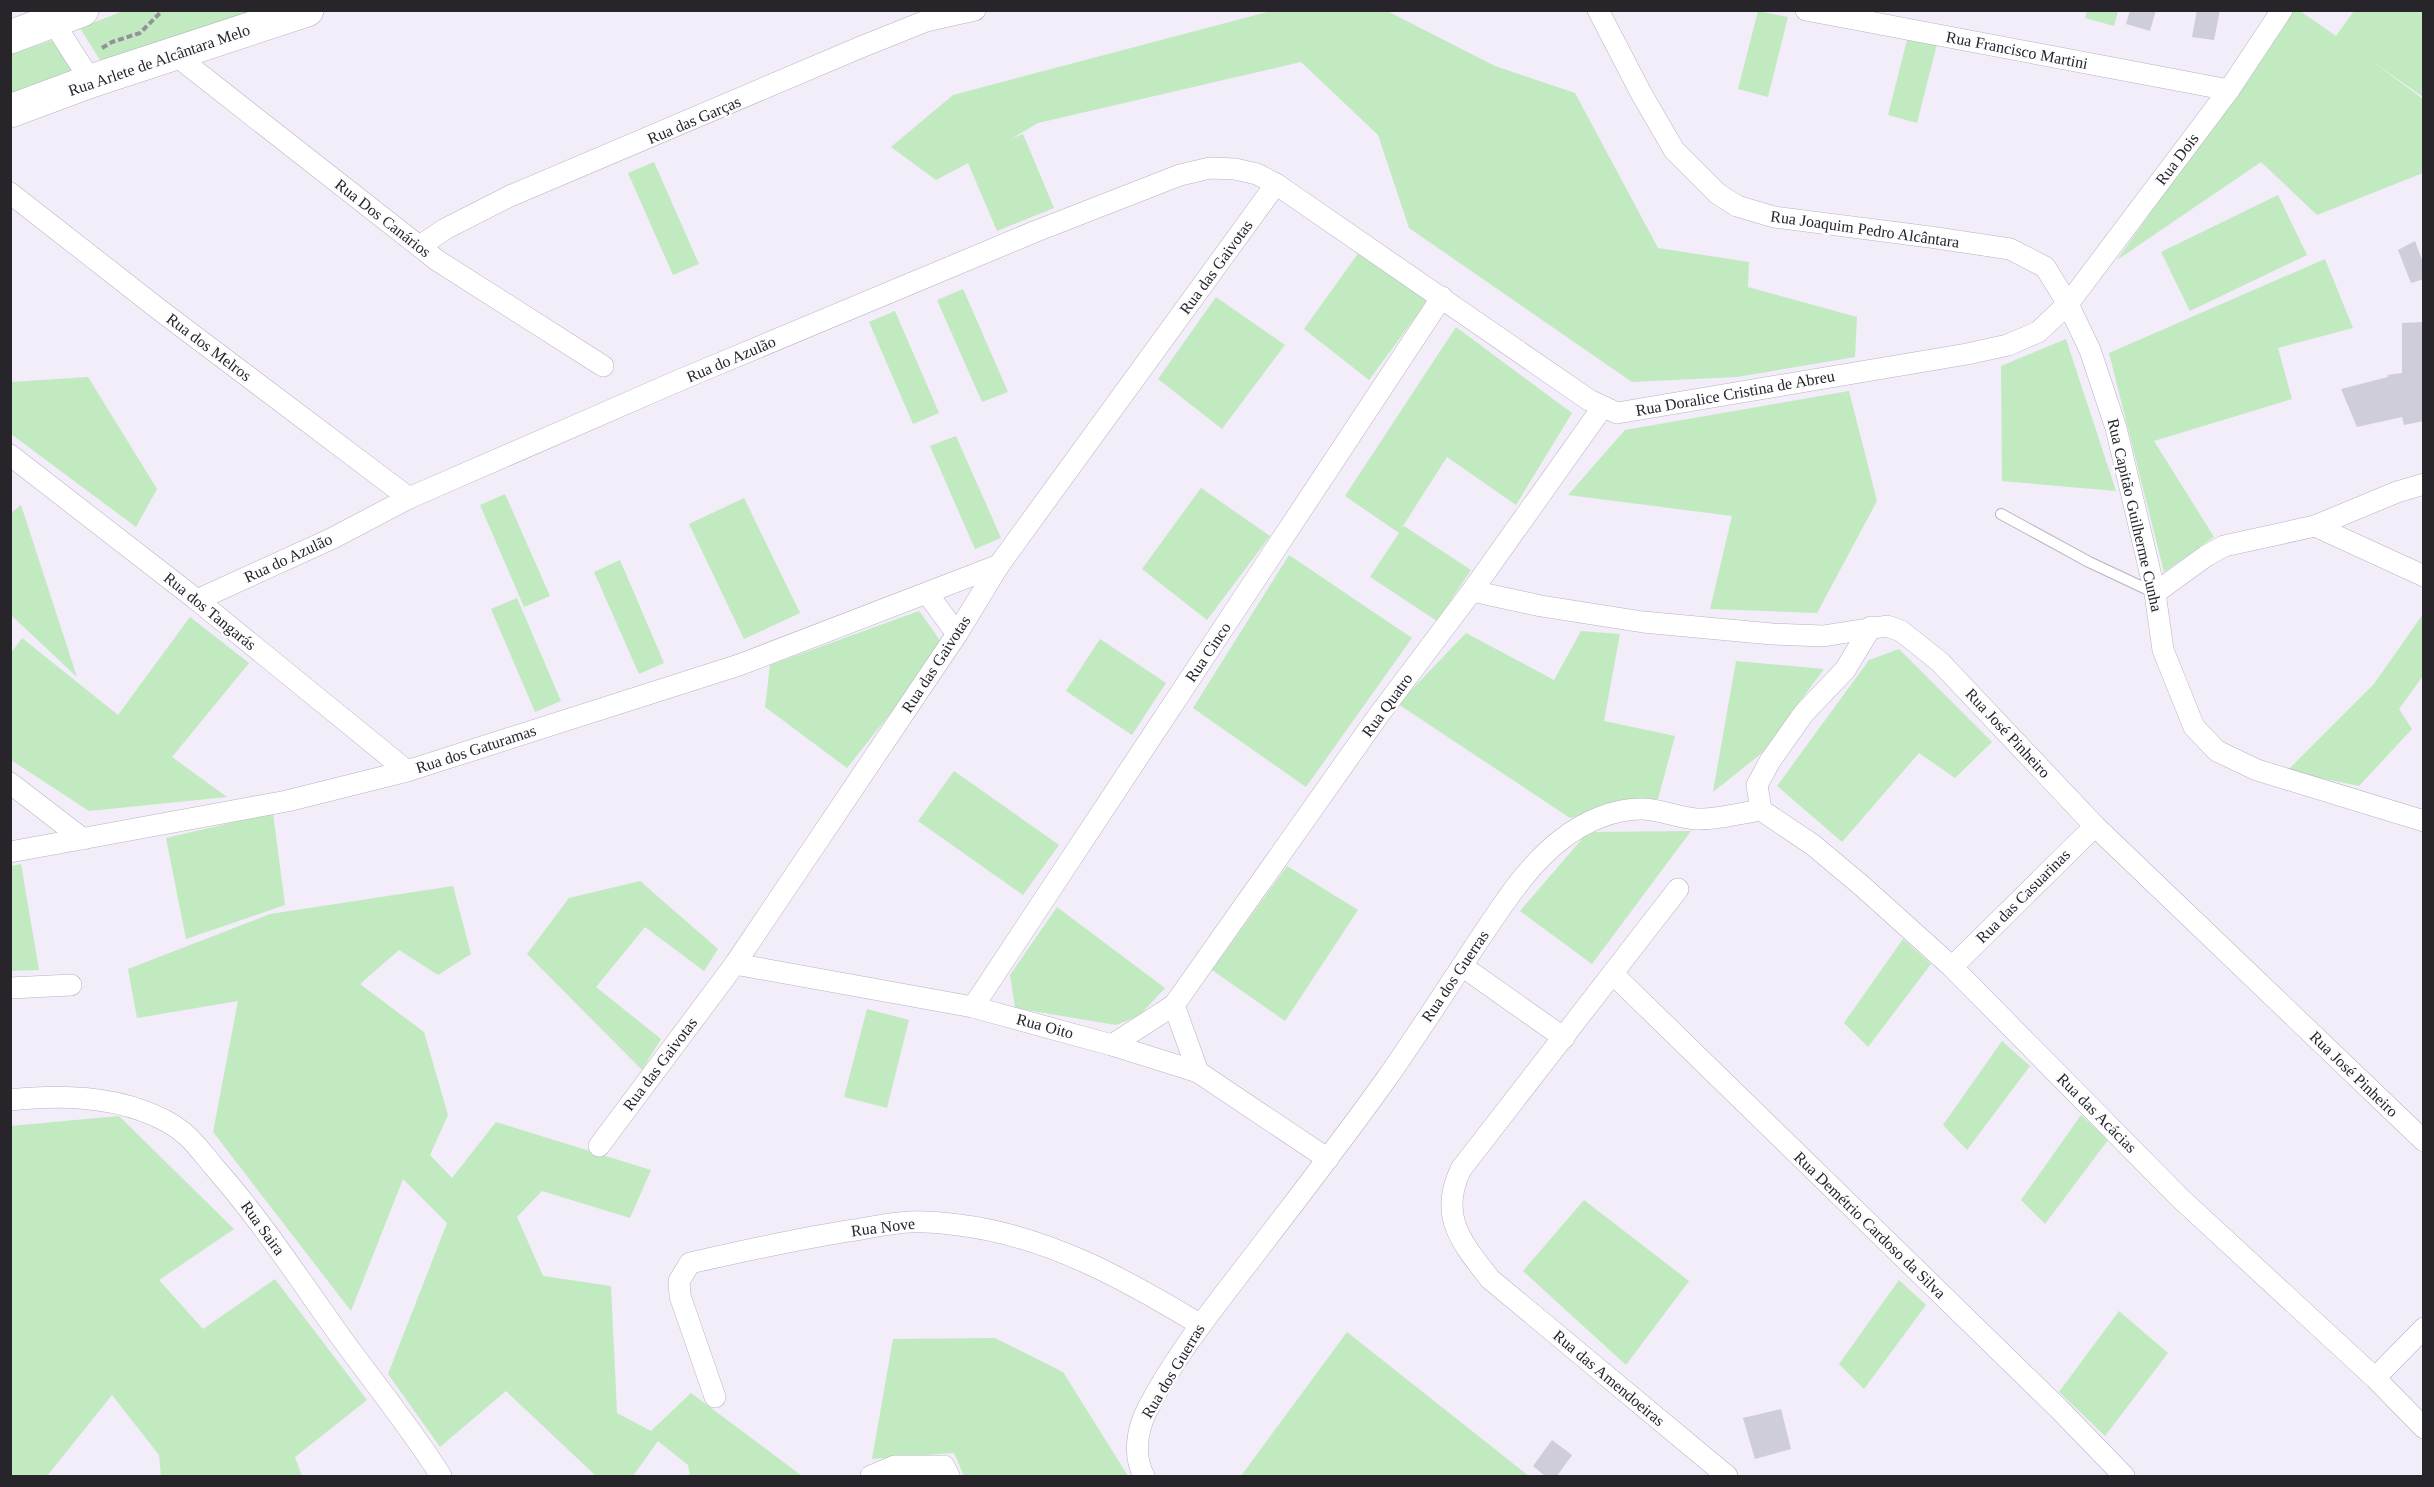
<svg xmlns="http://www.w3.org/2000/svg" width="2434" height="1487" font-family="'Times New Roman',serif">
<rect width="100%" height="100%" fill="#f3ecf9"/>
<g fill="#c1eac1">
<polygon points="1275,10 1387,11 1495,66 1575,93 1658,248 1749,262 1748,287 1857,317 1855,357 1737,377 1632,382 1409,228 1378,135 1301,62 1038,123 1011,139 1023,134 1054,208 997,231 968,163 936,180 891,147 953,95"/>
<polygon points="123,11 281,11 103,65 80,28"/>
<polygon points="1758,11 1788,17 1768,97 1738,89"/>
<polygon points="2087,11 2118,11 2114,26 2085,18"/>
<polygon points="2293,11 2300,11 2336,36 2354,11 2423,11 2423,97 2369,59 2423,99 2423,173 2317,215 2261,162 2117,260"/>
<polygon points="1908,36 1937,44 1917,123 1888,115"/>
<polygon points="53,40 78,78 11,102 10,55"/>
<polygon points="654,162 699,264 673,275 628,173"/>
<polygon points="2278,195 2307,255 2190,311 2161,252"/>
<polygon points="1362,248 1431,296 1369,380 1304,329"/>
<polygon points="2325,259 2353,328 2278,348 2292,399 2154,441 2214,537 2164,572 2109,353"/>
<polygon points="963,289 1008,392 982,402 937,300"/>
<polygon points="1216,297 1285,345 1222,429 1158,379"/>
<polygon points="895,311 939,413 913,424 869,322"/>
<polygon points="1456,327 1572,413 1516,505 1447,457 1401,529 1404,526 1471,570 1437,621 1370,577 1399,533 1345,496"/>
<polygon points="2066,339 2116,491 2002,481 2001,366"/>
<polygon points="88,377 157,489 136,527 11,434 11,382"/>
<polygon points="1849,391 1877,501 1817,613 1710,609 1732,516 1568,495 1625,430"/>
<polygon points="956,436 1001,538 975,549 930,446"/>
<polygon points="1201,488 1270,536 1207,620 1142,569"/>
<polygon points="505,494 550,596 524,607 480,505"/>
<polygon points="744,498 800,613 744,639 689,524"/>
<polygon points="21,505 77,677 11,615 11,513"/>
<polygon points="1289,555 1412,638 1306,787 1193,708"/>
<polygon points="620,560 664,663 639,674 594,572"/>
<polygon points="517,598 561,701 535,712 491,609"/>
<polygon points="919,611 944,646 847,768 765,707 770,665"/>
<polygon points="2423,614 2423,676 2399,709 2412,729 2359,786 2287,771 2374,684"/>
<polygon points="190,617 249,663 172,757 227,797 89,811 11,760 11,653 22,638 118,715"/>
<polygon points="1581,631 1620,634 1604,721 1675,736 1658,799 1570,818 1398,704 1466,633 1554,680"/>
<polygon points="1100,639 1166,683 1132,735 1066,691"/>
<polygon points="1899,649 1992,742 1955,778 1919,753 1842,842 1777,786 1869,660"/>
<polygon points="1736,661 1824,669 1762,753 1713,792"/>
<polygon points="954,771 1059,845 1023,895 918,821"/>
<polygon points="273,813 285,905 186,939 166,838"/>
<polygon points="1691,831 1592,964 1520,911 1588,832"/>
<polygon points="21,864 39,970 11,971 11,866"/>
<polygon points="1287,866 1358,910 1285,1021 1212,970"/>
<polygon points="640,881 718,949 704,971 645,927 596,987 661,1039 642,1070 527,954 569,898"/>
<polygon points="453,886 471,954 438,975 399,950 360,984 424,1032 448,1115 430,1155 452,1178 496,1122 651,1170 630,1218 542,1191 517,1217 543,1276 611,1286 617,1413 651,1431 691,1393 802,1476 690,1476 688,1465 658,1441 633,1476 596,1476 506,1391 440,1447 388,1374 447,1223 403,1179 351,1311 213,1132 238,1001 137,1018 128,969 270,914"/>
<polygon points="1057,907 1165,988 1139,1016 1116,1025 1015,1008 1010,975"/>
<polygon points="1903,939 1931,964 1868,1047 1844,1023"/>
<polygon points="867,1009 909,1020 887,1108 844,1097"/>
<polygon points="2002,1041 2030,1066 1967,1150 1943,1125"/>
<polygon points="2081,1115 2108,1140 2045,1224 2021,1200"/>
<polygon points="119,1116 234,1229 159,1280 203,1329 275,1279 367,1400 295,1457 302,1476 161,1476 159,1455 112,1395 47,1476 11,1476 11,1126"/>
<polygon points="1584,1200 1689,1281 1626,1365 1523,1271"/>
<polygon points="1899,1280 1926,1305 1864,1389 1839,1364"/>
<polygon points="2119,1311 2168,1353 2105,1436 2059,1392"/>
<polygon points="1347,1332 1529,1476 1241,1476"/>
<polygon points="995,1338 1063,1372 1128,1476 964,1476 954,1453 872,1459 893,1339"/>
</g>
<g fill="#cfcdda">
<polygon points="2130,10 2156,10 2150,31 2126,24"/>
<polygon points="2197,10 2220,10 2214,40 2192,37"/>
<polygon points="2415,241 2424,265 2424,279 2411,283 2398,250"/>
<polygon points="2424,322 2424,421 2404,425 2402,417 2357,427 2341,389 2388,377 2387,375 2402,373 2402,323"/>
<polygon points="1781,1409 1791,1449 1755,1459 1743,1418"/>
<polygon points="1552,1440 1572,1455 1557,1476 1545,1476 1533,1466"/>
</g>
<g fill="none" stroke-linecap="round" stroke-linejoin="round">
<defs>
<polyline id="service" points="2001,514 2089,562 2155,593"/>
<g id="minor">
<polyline points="1598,10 1641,93 1674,150 1718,194 1737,206 1774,217 1930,237 2010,249 2045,267 2068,304 2090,350 2116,428 2155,593 2163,650 2194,727 2217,751 2257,770 2424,821"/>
<polyline points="1806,10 2229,90"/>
<polyline points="46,11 91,81"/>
<polyline points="174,54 438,261 603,366"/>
<polyline points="10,193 161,311 409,498"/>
<polyline points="420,246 445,229 510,196 861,47 926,21 975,10"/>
<polyline points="10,455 197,600 407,771"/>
<polyline points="2315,526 2424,576"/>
<polyline points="1472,591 1541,606 1643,622 1772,634 1823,636 1887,626 1901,631 1940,662 2095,826 2424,1141"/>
<polyline points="927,593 957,634"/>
<polyline points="2155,593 2206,556 2224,546 2315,526 2397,492 2424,484"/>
<polyline points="197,600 333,538 409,498 680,380 1034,232 1180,175 1210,168 1235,169 1257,174 1276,184 1589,400 1617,413 1967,354 2008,345 2038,332 2068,304 2229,90 2282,10"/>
<polyline points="10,783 83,839"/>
<polyline points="1761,810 1813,845 1862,886 1952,967 2180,1198 2375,1378 2424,1428"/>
<polyline points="1761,810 1757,785 1770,761 1804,713 1845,670 1871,627"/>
<polyline points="10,852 287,801 407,771 739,665 999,565"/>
<path d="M1678,889L1461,1169C1438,1216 1462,1243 1490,1279L1727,1476"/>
<polyline points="735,964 973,1007 1112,1045 1198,1072 1328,1159"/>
<polyline points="1462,966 1564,1038"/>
<polyline points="1952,967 2095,826"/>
<polyline points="1614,975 2059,1409 2124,1476"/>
<polyline points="10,988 71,985"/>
<polyline points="973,1007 1442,297"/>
<polyline points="1112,1045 1174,1005"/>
<polyline points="1198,1072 1174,1005 1378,716 1472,591 1602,408"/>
<path d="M10,1100C63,1094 119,1096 166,1121C191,1135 197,1147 215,1168C259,1218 296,1274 335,1329C370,1378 409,1425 441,1476"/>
<polyline points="599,1146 735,964 957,634 999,565 1276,184"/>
<polyline points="2375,1378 2424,1328"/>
<path d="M715,1397L680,1296L679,1281L690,1263C745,1251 799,1238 855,1230C873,1227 891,1223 909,1222C925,1221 943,1223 959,1225C1048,1236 1125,1279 1201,1325"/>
<polyline points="871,1476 895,1466 944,1466 949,1476"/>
<path d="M1144,1476C1133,1456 1137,1430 1147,1410C1174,1357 1212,1310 1248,1263C1295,1202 1342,1141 1387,1078C1420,1031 1451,982 1483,934C1506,900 1529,864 1562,839C1584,822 1614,808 1644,809C1662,810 1679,818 1697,819C1717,820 1741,813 1761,810"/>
</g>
<g id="primary">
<polyline points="10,37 82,10"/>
<polyline points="10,111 91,81 307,10"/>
</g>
</defs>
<use href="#service" stroke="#b9b2be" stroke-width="12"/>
<use href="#minor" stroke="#b9b2be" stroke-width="22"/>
<use href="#primary" stroke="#b9b2be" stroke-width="34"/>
<polyline stroke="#959199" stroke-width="4" stroke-dasharray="6 3" stroke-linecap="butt" points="102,48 112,42 140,33 163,10"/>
<use href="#service" stroke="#fff" stroke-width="10"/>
<use href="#minor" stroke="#fff" stroke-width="21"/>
<use href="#primary" stroke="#fff" stroke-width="33"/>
</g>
<g text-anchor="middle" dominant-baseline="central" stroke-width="5" stroke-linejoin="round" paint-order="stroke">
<g font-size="16" fill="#272529" stroke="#fdfcff">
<text transform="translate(2017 50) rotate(11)">Rua Francisco Martini</text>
<text transform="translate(159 60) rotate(-19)">Rua Arlete de Alcântara Melo</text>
<text transform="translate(694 120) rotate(-23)">Rua das Garças</text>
<text transform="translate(2177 159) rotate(-53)">Rua Dois</text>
<text transform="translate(383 218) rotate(38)">Rua Dos Canários</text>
<text transform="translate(1865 229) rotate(8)">Rua Joaquim Pedro Alcântara</text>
<text transform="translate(1216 267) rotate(-54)">Rua das Gaivotas</text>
<text transform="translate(209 347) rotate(37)">Rua dos Melros</text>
<text transform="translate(731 359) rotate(-23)">Rua do Azulão</text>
<text transform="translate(1735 393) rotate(-10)">Rua Doralice Cristina de Abreu</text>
<text transform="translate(2135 515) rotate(77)">Rua Capitão Guilherme Cunha</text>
<text transform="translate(288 558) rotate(-25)">Rua do Azulão</text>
<text transform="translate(210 611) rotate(39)">Rua dos Tangarás</text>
<text transform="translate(1208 652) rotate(-56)">Rua Cinco</text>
<text transform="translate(936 664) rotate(-57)">Rua das Gaivotas</text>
<text transform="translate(1387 705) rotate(-54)">Rua Quatro</text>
<text transform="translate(2008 733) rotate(47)">Rua José Pinheiro</text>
<text transform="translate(476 749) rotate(-18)">Rua dos Gaturamas</text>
<text transform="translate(2023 896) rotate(-45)">Rua das Casuarinas</text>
<text transform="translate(1455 976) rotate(-56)">Rua dos Guerras</text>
<text transform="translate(1045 1026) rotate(15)">Rua Oito</text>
<text transform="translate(660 1064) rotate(-53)">Rua das Gaivotas</text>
<text transform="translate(2354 1074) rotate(44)">Rua José Pinheiro</text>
<text transform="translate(2097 1113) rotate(45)">Rua das Acácias</text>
<text transform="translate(1870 1225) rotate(44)">Rua Demétrio Cardoso da Silva</text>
<text transform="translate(883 1227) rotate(-7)">Rua Nove</text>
<text transform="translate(263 1228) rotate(54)">Rua Saira</text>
<text transform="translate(1173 1371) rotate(-59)">Rua dos Guerras</text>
<text transform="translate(1609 1378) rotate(40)">Rua das Amendoeiras</text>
</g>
</g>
<rect width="2434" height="1487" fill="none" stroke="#272529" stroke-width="24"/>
</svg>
